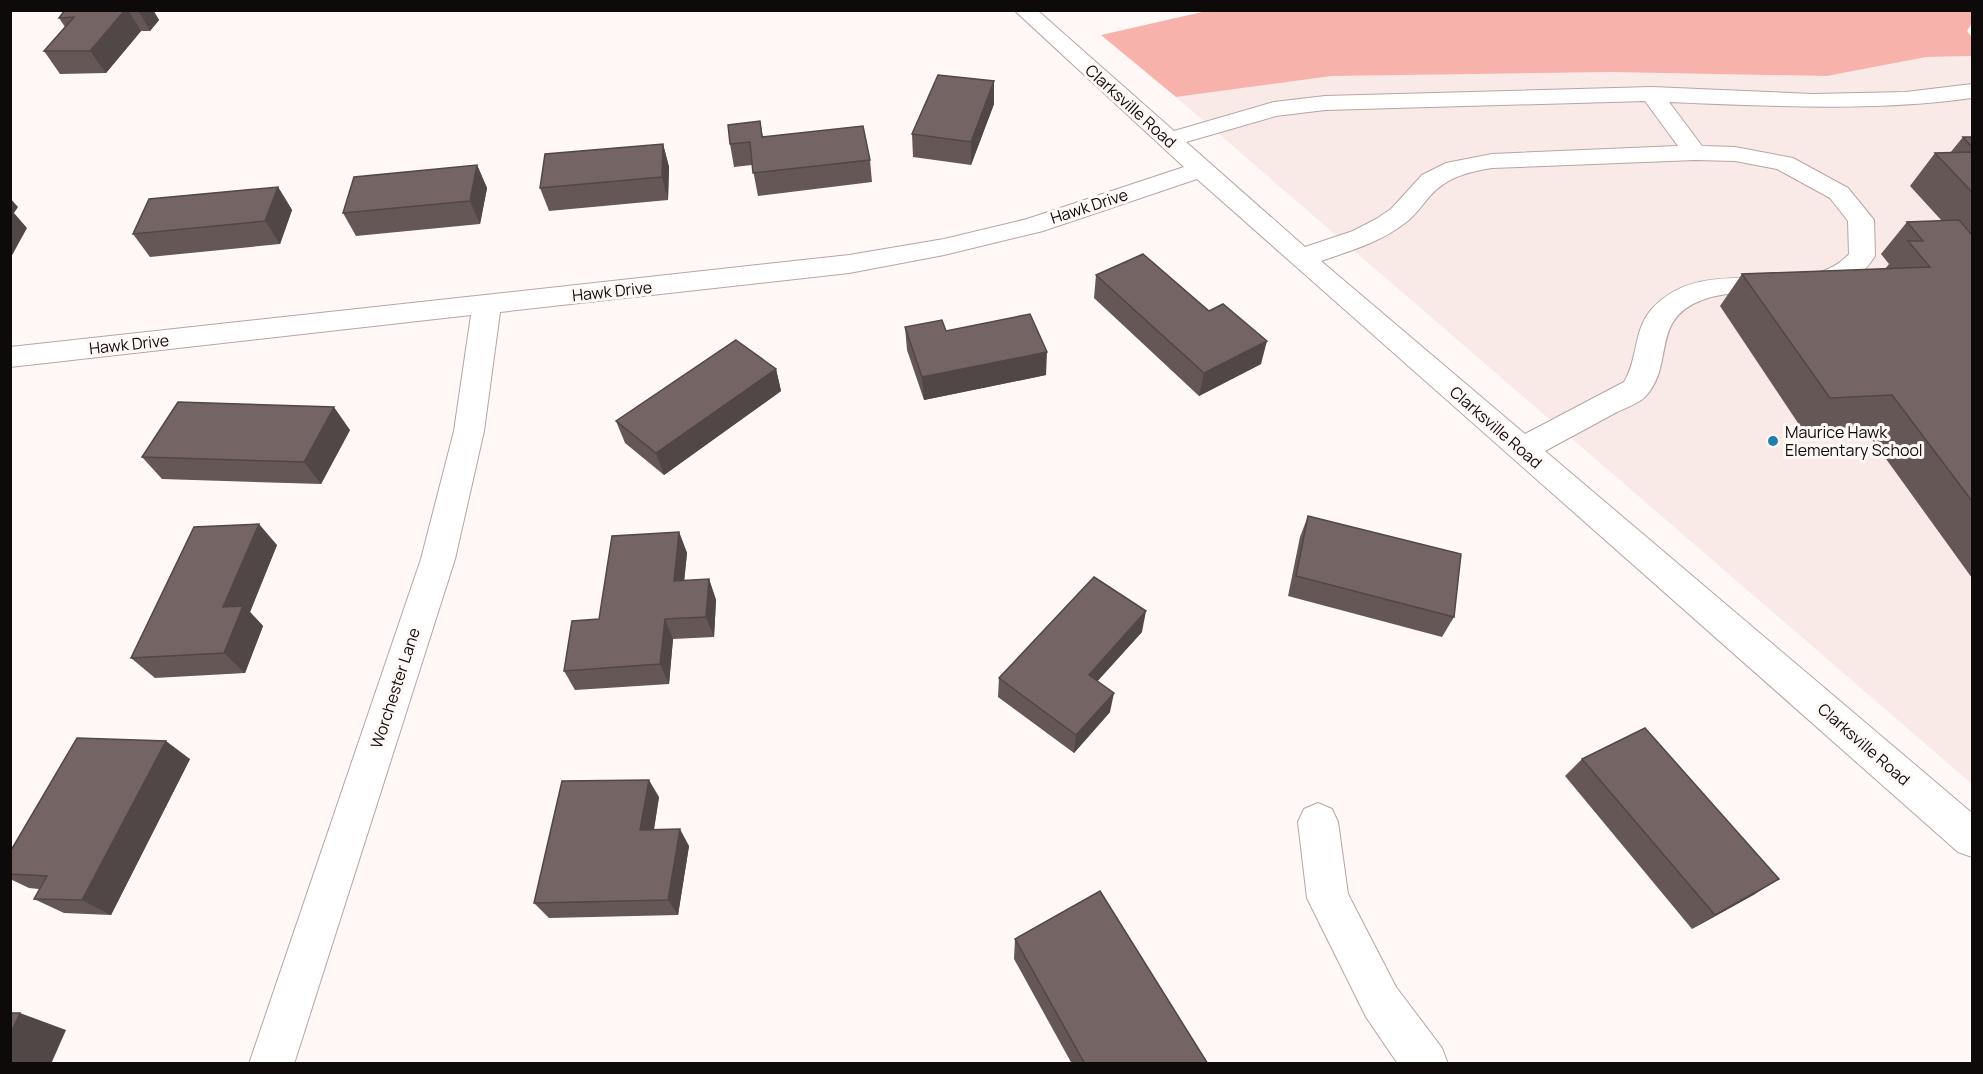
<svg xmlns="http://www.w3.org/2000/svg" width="1983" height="1074" font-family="Manrope,sans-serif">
<rect width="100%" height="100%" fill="#fff8f7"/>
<polygon fill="#f9e9e7" points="1972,56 1972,784 1176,97 1332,76 1610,72 1827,76 1926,57"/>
<polygon fill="#f8b2ac" points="1211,10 1972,11 1972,23 1967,31 1972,37 1972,56 1926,57 1827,76 1610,72 1332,76 1176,97 1101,35"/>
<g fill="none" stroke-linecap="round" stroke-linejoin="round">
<defs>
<g id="minor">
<path d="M1014,10H1037L1174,131L1274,102L1325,96L1652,87L1813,94L1906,92L1972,84V98C1871,112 1771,106 1669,102L1702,146L1735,147L1793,158L1848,188L1874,220L1875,256C1835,319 1757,279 1702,300C1649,320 1676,364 1645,397C1639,403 1626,408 1617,412C1593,425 1569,438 1545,451L1972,813V857L1958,852L1197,179L1043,231L944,255L849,273L500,312L484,431L455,559L294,1064H249L421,559L454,431L471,315L10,367V347L849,255L944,239L1027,219L1184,167ZM1645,101L1678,146L1492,154L1446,163L1422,175L1391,209L1376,219L1353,231L1305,247L1186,142L1276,116L1325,110ZM1695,160L1735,161L1777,169L1830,198L1848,221L1849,254C1802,305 1705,248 1651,310C1633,331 1638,360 1624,382L1525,434L1321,261C1350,251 1381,242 1405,223C1415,216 1422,205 1430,196C1447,177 1468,172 1492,168Z"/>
<polygon points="1318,803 1332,809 1338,822 1348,894 1396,987 1442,1048 1448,1064 1398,1064 1366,1017 1307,898 1298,822 1304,809"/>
</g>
</defs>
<use href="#minor" stroke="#b6a5a3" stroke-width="2"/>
<use href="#minor" fill="#fff" fill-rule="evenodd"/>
</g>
<g fill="#645756">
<polygon points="65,10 153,10 159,20 150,31 141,31 106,73 60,74 44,51 65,27 59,18"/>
<polygon points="994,104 971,165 913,157 912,134"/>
<polygon points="760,121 763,137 870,160 872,182 758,196 752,165 734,167 730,144"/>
<polygon points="1963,137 1972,137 1972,578 1863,427 1802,429 1720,306 1742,274 1885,269 1889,264 1881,254 1907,222 1942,221 1910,186 1935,153 1950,153"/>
<polygon points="663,144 669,167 668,200 549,211 540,188"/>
<polygon points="477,165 487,188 480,224 356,236 343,213"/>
<polygon points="278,187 292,210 280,244 150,257 133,234"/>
<polygon points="1096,275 1209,311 1261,364 1199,396 1094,298"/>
<polygon points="905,327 946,331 1046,375 924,400 907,350"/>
<polygon points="776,369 781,391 664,475 625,443 616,421"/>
<polygon points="350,430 321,484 162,479 142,457"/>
<polygon points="1308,516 1454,617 1442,637 1288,596 1300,537"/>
<polygon points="679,532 687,553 684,581 709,579 716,600 714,637 673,639 669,684 575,690 564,671 599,619"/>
<polygon points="277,545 250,612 263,626 245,673 155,678 131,658"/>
<polygon points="1142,632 1097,681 1110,712 1074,753 998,697 999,678"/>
<polygon points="190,759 111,915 64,913 34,899 39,889 29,888 10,879 10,852"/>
<polygon points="1582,759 1755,894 1692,929 1565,776"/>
<polygon points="659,797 654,830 689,846 678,915 549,918 534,903"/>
<polygon points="1015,939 1208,1064 1072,1064 1014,959"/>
</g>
<g fill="#514746">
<polygon points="125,10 128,10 141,31 106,73 90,51"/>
<polygon points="138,10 153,10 159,20 150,31"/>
<polygon points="994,81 994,104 971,165 971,142"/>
<polygon points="663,144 669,167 668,200 662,177"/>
<polygon points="477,165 487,188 480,224 470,201"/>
<polygon points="278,187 292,210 280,244 265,221"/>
<polygon points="10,198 18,207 14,213 27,228 10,259"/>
<polygon points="1267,341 1261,364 1199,396 1204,373"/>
<polygon points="1047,352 1046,375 924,400 922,377"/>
<polygon points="776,369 781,391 664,475 656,453"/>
<polygon points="334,407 350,430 321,484 304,462"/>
<polygon points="259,524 277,545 250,612 263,626 245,673 224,653 223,607"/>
<polygon points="679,532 687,553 682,602 674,581"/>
<polygon points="709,579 716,600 714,637 706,617"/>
<polygon points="1146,611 1142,632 1086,694 1089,675"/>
<polygon points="665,619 673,639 669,684 660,664"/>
<polygon points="1114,693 1110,712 1074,753 1076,735"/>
<polygon points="166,741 190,759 111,915 82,900"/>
<polygon points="649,780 659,797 651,846 640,830"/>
<polygon points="680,829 689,846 678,915 668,900"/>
<polygon points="1779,879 1755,894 1692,929 1715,915"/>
<polygon points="20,1013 66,1030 51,1064 10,1064 10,1035"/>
</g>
<g fill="#746564" stroke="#514746" stroke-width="1.5">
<polygon points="65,10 125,10 90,51 44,51 74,17 59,18"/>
<polygon points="938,75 994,81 971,142 912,134"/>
<polygon points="760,121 762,137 863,126 870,160 753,173 750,142 730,144 728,125"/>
<polygon points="1963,137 1972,137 1972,147"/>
<polygon points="663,144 662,177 540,188 545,154"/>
<polygon points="1972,152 1972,192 1935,153"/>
<polygon points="477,165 470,201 343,213 354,177"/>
<polygon points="278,187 265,221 133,234 149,199"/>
<polygon points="1959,220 1972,235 1972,501 1892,395 1830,398 1742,274 1930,267 1908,241 1923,241 1907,222"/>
<polygon points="1143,254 1209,311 1223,304 1267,341 1204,373 1096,275"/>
<polygon points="1030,314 1047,352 922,377 905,327 942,320 946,331"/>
<polygon points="736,340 776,369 656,453 616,421"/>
<polygon points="178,402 334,407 304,462 142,457"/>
<polygon points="1308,516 1461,554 1454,617 1296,576"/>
<polygon points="259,524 223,607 243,606 224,653 131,658 194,527"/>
<polygon points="679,532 674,581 709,579 706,617 665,619 660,664 564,671 572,621 599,619 612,536"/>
<polygon points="1094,577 1146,611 1089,675 1114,693 1076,735 999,678"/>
<polygon points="1645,728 1779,879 1715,915 1582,759"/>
<polygon points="77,738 166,741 82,900 34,899 47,876 10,874 10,852"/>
<polygon points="649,780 640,830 680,829 668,900 534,903 562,781"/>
<polygon points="1100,891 1208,1064 1085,1064 1015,939"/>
<polygon points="10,1013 20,1013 10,1035"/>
</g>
<circle fill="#207fab" stroke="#fff8f7" stroke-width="2" cx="1773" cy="441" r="6"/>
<g text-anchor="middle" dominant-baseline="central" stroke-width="6" stroke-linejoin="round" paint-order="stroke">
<g font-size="16" fill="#0f0a0a" stroke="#fff8f7">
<text transform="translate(1131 106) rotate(42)">Clarksville Road</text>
<text transform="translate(1089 206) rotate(-18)">Hawk Drive</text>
<text transform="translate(612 291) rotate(-6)">Hawk Drive</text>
<text transform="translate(129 344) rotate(-6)">Hawk Drive</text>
<text transform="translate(1496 427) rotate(41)">Clarksville Road</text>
<text transform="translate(395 688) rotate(-72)">Worchester Lane</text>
<text transform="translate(1864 744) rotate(41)">Clarksville Road</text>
</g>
<g font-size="16" fill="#0f0a0a" stroke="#fff8f7" text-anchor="start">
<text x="1785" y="432">Maurice Hawk<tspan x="1785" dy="18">Elementary School</tspan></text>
</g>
</g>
<rect width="1983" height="1074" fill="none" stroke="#0f0a0a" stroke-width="24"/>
</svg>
